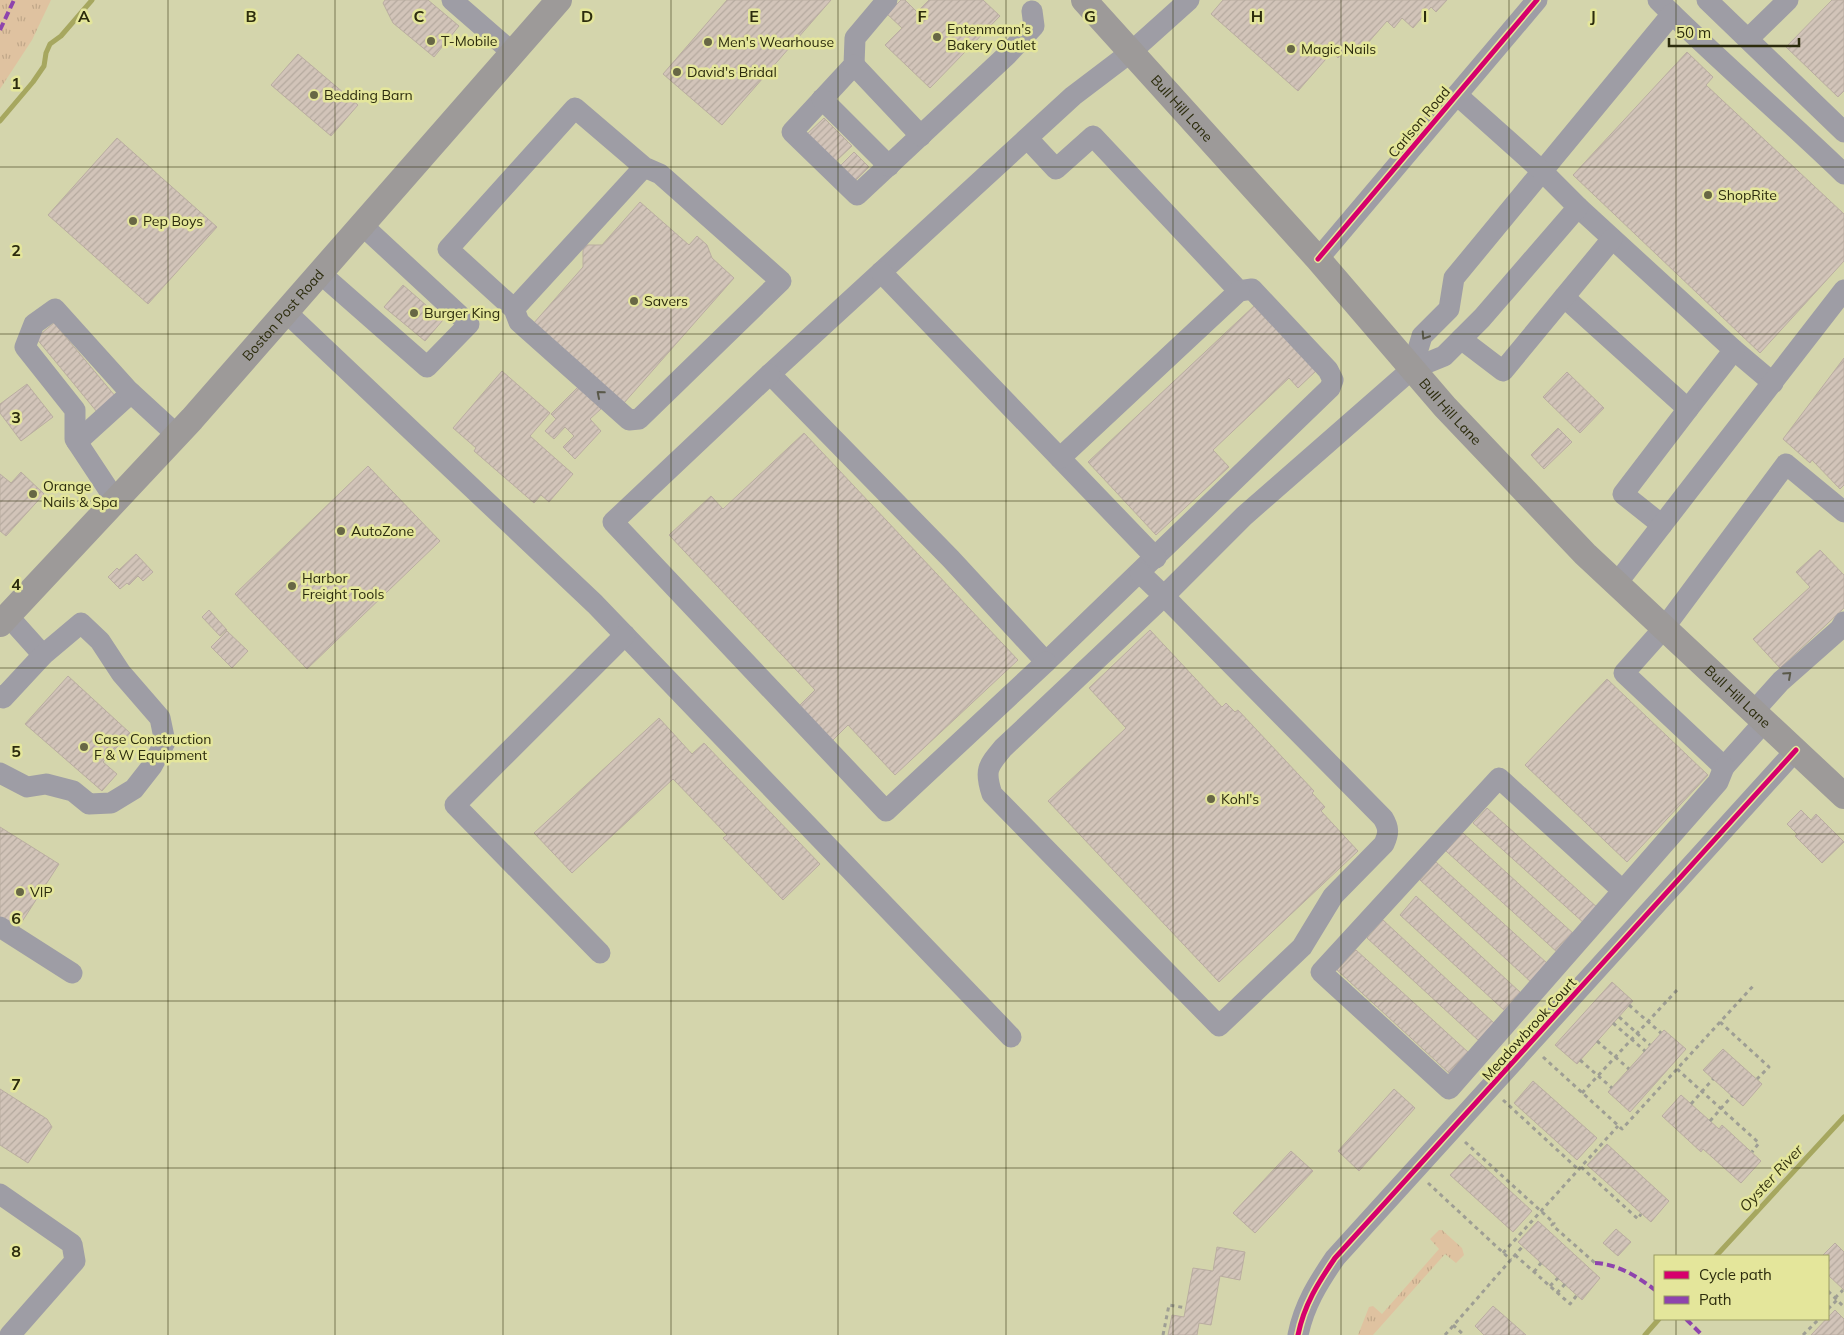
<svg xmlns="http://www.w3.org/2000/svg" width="1844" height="1335" font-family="Mulish,sans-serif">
<defs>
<pattern id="grass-tufts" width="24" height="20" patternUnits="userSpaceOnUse" patternTransform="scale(1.25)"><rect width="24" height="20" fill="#dfc2a0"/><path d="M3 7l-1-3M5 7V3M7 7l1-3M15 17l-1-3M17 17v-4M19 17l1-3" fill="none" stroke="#c0a789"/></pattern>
<pattern id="building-hatch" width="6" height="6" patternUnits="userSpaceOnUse" patternTransform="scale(1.25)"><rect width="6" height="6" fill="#d2c4b9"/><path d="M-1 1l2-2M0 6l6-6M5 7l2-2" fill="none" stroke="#b4a99e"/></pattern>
</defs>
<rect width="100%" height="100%" fill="#d4d5ac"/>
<g fill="url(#grass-tufts)">
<polygon points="0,0 51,0 32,40 0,89"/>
<polygon points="1439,1230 1442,1230 1462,1248 1464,1255 1456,1263 1445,1254 1373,1335 1358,1335 1369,1307 1373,1306 1382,1314 1439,1249 1430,1239"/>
</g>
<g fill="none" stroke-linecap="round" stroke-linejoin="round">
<g stroke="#a6a75f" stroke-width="5">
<polyline points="0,121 33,82 44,66 46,53 50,44 61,36 92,0"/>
<polyline points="1716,1256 1844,1117"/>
<polyline points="1645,1335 1659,1319"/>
</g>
</g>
<g fill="url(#building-hatch)" stroke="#baada1">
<polygon points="385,0 428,0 459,26 434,57 393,23 383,3"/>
<polygon points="727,0 831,0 722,125 663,74"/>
<polygon points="901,0 905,0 917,12 929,0 983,0 1000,16 930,88 885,45 902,28 887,14"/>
<polygon points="1223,0 1447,0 1436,12 1431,7 1413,28 1402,18 1394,28 1387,21 1360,52 1350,44 1338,58 1332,52 1298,91 1211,14"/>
<polygon points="1832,0 1844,0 1844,91 1838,97 1786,47"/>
<polygon points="1687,52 1713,77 1706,85 1844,214 1844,261 1760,353 1573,175"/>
<polygon points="298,54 358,105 331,136 271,85"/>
<polygon points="824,118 852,146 834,163 806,135"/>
<polygon points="117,138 217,227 148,304 48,215"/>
<polygon points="854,152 869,167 855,181 840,166"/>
<polygon points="640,202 689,245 697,236 707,245 712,258 734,278 624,403 533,324 583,267 583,245 602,245"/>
<polygon points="403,285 443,320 425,341 384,307"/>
<polygon points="1255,305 1317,370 1298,388 1289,378 1213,450 1229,467 1156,535 1088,462"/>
<polygon points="54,323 116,397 97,412 36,338"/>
<polygon points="1844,358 1844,485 1840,489 1812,460 1810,463 1783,439"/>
<polygon points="502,371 550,413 530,436 573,474 549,502 541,495 534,503 474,451 476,448 453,428"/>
<polygon points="1567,372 1604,408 1580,433 1543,397"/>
<polygon points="27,384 53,417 21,441 0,413 0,404"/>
<polygon points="578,387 601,409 590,419 601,431 575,459 563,447 574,436 565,427 554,439 545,431 556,419 551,414"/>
<polygon points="1558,428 1572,442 1544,469 1531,455"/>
<polygon points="804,433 1018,660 895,775 848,725 831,742 798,707 815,690 669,535 711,496 723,509"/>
<polygon points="368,466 440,541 307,669 235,594"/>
<polygon points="21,472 44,494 6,536 0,531 0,474 11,483"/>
<polygon points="1820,550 1844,575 1844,608 1780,668 1753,639 1810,587 1796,572"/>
<polygon points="136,554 153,572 143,581 138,576 129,585 127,583 120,589 108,577 117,568 119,570"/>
<polygon points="209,610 227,630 220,636 202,617"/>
<polygon points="1150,630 1222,707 1226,703 1235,712 1238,710 1314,791 1312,793 1325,807 1321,811 1358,851 1219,982 1048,801 1126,728 1089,688"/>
<polygon points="227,631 248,651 232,668 211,647"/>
<polygon points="68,676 130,733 103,762 117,774 102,791 25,724"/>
<polygon points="1607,679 1708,775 1627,862 1525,765"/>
<polygon points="659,718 692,754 704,743 820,864 783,900 723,838 727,835 673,779 572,873 534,833"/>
<polygon points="1487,808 1599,909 1585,924 1473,823"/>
<polygon points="1801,810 1811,820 1816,814 1844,842 1822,863 1795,836 1797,834 1787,824"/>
<polygon points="0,827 59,864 16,931 0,921"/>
<polygon points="1463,833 1575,935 1558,953 1446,851"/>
<polygon points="1436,862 1548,964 1532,983 1420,880"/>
<polygon points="1416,896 1521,993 1505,1011 1400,915"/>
<polygon points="1383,920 1494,1023 1478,1040 1367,938"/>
<polygon points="1356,950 1468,1052 1449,1073 1337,970"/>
<polygon points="1612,982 1633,1001 1577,1064 1555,1045"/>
<polygon points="1664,1030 1686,1049 1630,1112 1608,1092"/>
<polygon points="1723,1049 1762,1084 1743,1106 1703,1070"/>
<polygon points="1533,1081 1597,1138 1577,1160 1514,1103"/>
<polygon points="0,1089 47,1119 52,1127 28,1163 0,1145"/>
<polygon points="1394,1089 1415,1108 1359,1171 1338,1151"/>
<polygon points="1681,1095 1719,1129 1722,1125 1761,1161 1741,1183 1703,1149 1701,1152 1662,1116"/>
<polygon points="1607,1144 1669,1201 1651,1222 1587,1165"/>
<polygon points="1291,1151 1313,1171 1255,1233 1233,1213"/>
<polygon points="1470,1154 1532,1211 1513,1232 1450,1175"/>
<polygon points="1538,1221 1600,1278 1582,1300 1518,1242"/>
<polygon points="1616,1229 1631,1242 1618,1256 1603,1243"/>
<polygon points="1835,1243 1844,1252 1844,1290 1828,1275 1828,1256 1822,1256"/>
<polygon points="1217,1247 1245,1252 1240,1280 1220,1276 1211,1325 1199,1323 1197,1335 1168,1335 1172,1315 1184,1317 1193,1268 1213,1271"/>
<polygon points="1493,1306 1526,1335 1484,1335 1475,1326"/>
<polygon points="1835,1310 1844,1319 1844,1335 1811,1335"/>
</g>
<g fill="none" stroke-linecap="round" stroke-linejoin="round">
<g stroke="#9e9e94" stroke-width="3" stroke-dasharray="4 4" stroke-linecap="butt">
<polyline points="1629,1005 1661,1033"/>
<polyline points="1619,1017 1650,1045"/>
<polyline points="1720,1022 1769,1067 1757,1079"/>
<polyline points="1613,1023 1645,1051"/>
<polyline points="1597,1041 1629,1069"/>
<polyline points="1543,1057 1622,1129 1754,985"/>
<polyline points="1580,1060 1612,1088"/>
<polyline points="1677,1069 1759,1143 1752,1152"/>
<polyline points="1582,1093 1678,989"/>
<polyline points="1503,1100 1579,1170"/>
<polyline points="1691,1104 1713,1079"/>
<polyline points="1710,1121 1732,1096"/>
<polyline points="1465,1142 1554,1223 1552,1225 1595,1263"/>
<polyline points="1581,1167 1638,1219 1641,1214"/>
<polyline points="1428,1183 1511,1260"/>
<polyline points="1503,1253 1618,1126"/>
<polyline points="1515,1255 1570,1304 1577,1295"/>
<polyline points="1534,1272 1541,1263"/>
<polyline points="1550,1286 1558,1278"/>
<polyline points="1828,1291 1844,1307"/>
<polyline points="1557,1293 1565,1284"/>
<polyline points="1835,1298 1843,1290"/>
<polyline points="1828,1309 1837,1300"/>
<polyline points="1453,1325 1464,1335"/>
<polyline points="1163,1335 1169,1305 1186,1308"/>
<polyline points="1445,1335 1523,1246"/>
<polyline points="1803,1335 1819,1319"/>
</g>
<g stroke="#9e9da5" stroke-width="21">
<polyline points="452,0 513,53"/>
<polyline points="887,0 855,38 854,65 792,132 857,195 1007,55 1034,26 1032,11"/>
<path d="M1658,0C1718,60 1783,115 1844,174"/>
<polyline points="1707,0 1844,132"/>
<polyline points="1748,39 1788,0"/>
<polyline points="854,65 921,136"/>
<polyline points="822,99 889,166"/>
<polyline points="1028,139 1056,169 1093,136 1239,291 1252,289 1328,370 1333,380 1330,388 1046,662 951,559 770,374 1073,96 1131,52 1189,0"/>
<polyline points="1578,207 1734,350 1773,383"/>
<polyline points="1318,259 1537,0"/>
<polyline points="881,272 1156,558"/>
<polyline points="320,273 427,367 469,324 362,225"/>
<polyline points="1564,297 1688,409 1734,350"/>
<polyline points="514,309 519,322 629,420 639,419 781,281 660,174 644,167 575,108 448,249 514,309 644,167"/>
<polyline points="286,312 595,604 1011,1037"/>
<polyline points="1461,339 1503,371 1612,239"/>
<polyline points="1412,369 1422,336 1449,309 1454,278 1672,14"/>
<polyline points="770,374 613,522 886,811 1046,662"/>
<polyline points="77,442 131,393"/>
<polyline points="1060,458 1239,291"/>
<polyline points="116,501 75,439 75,410 25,347 34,324 55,309 128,390 177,435"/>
<polyline points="1662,525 1623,494 1688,409"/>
<path d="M1140,573L1164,596L1383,818C1389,828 1389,833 1384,844L1333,896L1302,947L1219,1026L992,794C984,770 988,766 1003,748L1164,596L1244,516L1412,369L1444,356L1482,318L1578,207L1541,170L1457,95"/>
<polyline points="1617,583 1844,290"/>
<polyline points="8,616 43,655"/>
<polyline points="0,696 3,698 43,655 81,623 100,641 121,673 160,718 165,742 152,766 134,789 111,803 89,804 73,791 46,784 27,787 0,773"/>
<polyline points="1754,711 1781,681 1840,629 1844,622"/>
<polyline points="1765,721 1724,767 1624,673 1664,628 1786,464 1844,512"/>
<polyline points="1622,890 1499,778 1321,972 1449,1089 1718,782 1724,767"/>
<polyline points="0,927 72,973"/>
<polyline points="600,953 455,805 625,635"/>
<polyline points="0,1194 72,1244 75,1261 10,1335"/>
<path d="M1298,1335C1304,1305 1318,1283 1335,1258L1796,750"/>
</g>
<g stroke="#9d9a99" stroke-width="26">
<path id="s1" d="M1084,0L1318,259L1445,407L1585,554L1844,796"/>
<path id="s2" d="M0,624L192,419L559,0"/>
</g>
<g stroke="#8e44ad" stroke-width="4" stroke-dasharray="8 4" stroke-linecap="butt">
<polyline points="0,30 14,0"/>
<path d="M1595,1263C1618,1264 1638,1277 1655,1290"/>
<polyline points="1686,1319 1702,1335"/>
</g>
<defs>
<g id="cycleway">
<polyline points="1318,259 1537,0"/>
<path d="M1298,1335C1304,1305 1318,1283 1335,1258L1796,750"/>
</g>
</defs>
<use href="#cycleway" stroke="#e4e69b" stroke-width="8"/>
<use href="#cycleway" stroke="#d6006c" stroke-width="5"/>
</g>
<defs><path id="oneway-chevron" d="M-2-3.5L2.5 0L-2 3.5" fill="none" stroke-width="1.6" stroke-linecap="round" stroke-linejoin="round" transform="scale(1.25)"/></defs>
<g stroke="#5a594a">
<use href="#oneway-chevron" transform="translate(1425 336) rotate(123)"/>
<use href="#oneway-chevron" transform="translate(600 394) rotate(-139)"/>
<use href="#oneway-chevron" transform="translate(1788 675) rotate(-42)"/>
</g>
<path fill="none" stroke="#2c2c0d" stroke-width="1" stroke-opacity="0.55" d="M168,0V1335M335,0V1335M503,0V1335M671,0V1335M838,0V1335M1006,0V1335M1173,0V1335M1341,0V1335M1509,0V1335M1676,0V1256M0,167H1844M0,334H1844M0,501H1844M0,668H1844M0,834H1844M0,1001H1844M0,1168H1844M1676,1319V1335"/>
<g fill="#676745" stroke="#e4e69b" stroke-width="2">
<circle cx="937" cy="37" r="5"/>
<circle cx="431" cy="41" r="5"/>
<circle cx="708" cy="42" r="5"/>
<circle cx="1291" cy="49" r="5"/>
<circle cx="677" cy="72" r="5"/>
<circle cx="314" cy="95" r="5"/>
<circle cx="1708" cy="195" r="5"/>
<circle cx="133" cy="221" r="5"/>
<circle cx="634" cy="301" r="5"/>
<circle cx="414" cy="313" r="5"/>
<circle cx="33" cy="494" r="5"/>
<circle cx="341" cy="531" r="5"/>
<circle cx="292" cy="586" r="5"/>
<circle cx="84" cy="747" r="5"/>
<circle cx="1211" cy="799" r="5"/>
<circle cx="20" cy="892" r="5"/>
</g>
<g text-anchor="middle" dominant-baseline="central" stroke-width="5" stroke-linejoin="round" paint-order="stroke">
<g font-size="14" fill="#2c2c0d" stroke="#e4e69b" text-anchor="start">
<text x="947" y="29">Entenmann's<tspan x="947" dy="16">Bakery Outlet</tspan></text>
<text x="441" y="41">T-Mobile</text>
<text x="718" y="42">Men's Wearhouse</text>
<text x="1301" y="49">Magic Nails</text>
<text x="687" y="72">David's Bridal</text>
<text x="324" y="95">Bedding Barn</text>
<text x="1718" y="195">ShopRite</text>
<text x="143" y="221">Pep Boys</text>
<text x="644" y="301">Savers</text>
<text x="424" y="313">Burger King</text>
<text x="43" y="486">Orange<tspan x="43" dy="16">Nails &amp; Spa</tspan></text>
<text x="351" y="531">AutoZone</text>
<text x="302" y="578">Harbor<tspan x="302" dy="16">Freight Tools</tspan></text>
<text x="94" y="739">Case Construction<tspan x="94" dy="16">F &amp; W Equipment</tspan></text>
<text x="1221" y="799">Kohl's</text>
<text x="30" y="892">VIP</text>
</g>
<g font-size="14" fill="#2c2c0d" stroke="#e4e69b">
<text stroke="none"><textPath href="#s1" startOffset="146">Bull Hill Lane</textPath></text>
<text transform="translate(1419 122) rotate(-50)">Carlson Road</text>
<text stroke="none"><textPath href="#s2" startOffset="419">Boston Post Road</textPath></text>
<text stroke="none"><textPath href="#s1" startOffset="551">Bull Hill Lane</textPath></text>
<text stroke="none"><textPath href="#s1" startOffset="956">Bull Hill Lane</textPath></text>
<text transform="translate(1529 1029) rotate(-48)">Meadowbrook Court</text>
</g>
<g font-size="15" font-style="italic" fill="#34340f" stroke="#e4e69b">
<text transform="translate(1771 1178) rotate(-47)">Oyster River</text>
</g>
</g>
<g font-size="16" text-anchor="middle" font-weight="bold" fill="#2c2c0d" stroke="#e4e69b" stroke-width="5" stroke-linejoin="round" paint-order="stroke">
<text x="84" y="22">A</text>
<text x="251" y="22">B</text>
<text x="419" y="22">C</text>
<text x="587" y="22">D</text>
<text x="754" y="22">E</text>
<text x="922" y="22">F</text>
<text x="1090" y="22">G</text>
<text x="1257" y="22">H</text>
<text x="1425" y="22">I</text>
<text x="1593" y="22">J</text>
<text x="16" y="89">1</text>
<text x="16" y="256">2</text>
<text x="16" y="423">3</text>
<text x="16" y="590">4</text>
<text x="16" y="757">5</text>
<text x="16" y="924">6</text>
<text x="16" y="1090">7</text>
<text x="16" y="1257">8</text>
</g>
<rect x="1654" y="1255" width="175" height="65" fill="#e4e69b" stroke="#9a9c62"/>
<rect x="1664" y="1271" width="25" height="8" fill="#d6006c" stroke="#9a9c62"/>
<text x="1699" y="1280" font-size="15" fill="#2c2c0d">Cycle path</text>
<rect x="1664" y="1296" width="25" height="8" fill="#8e44ad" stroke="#9a9c62"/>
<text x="1699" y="1305" font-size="15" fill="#2c2c0d">Path</text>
<path d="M1669 38v8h130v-8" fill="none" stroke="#2c2c0d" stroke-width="2.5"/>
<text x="1676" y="38" font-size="15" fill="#2c2c0d" stroke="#e4e69b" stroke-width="4" paint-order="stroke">50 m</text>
</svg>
